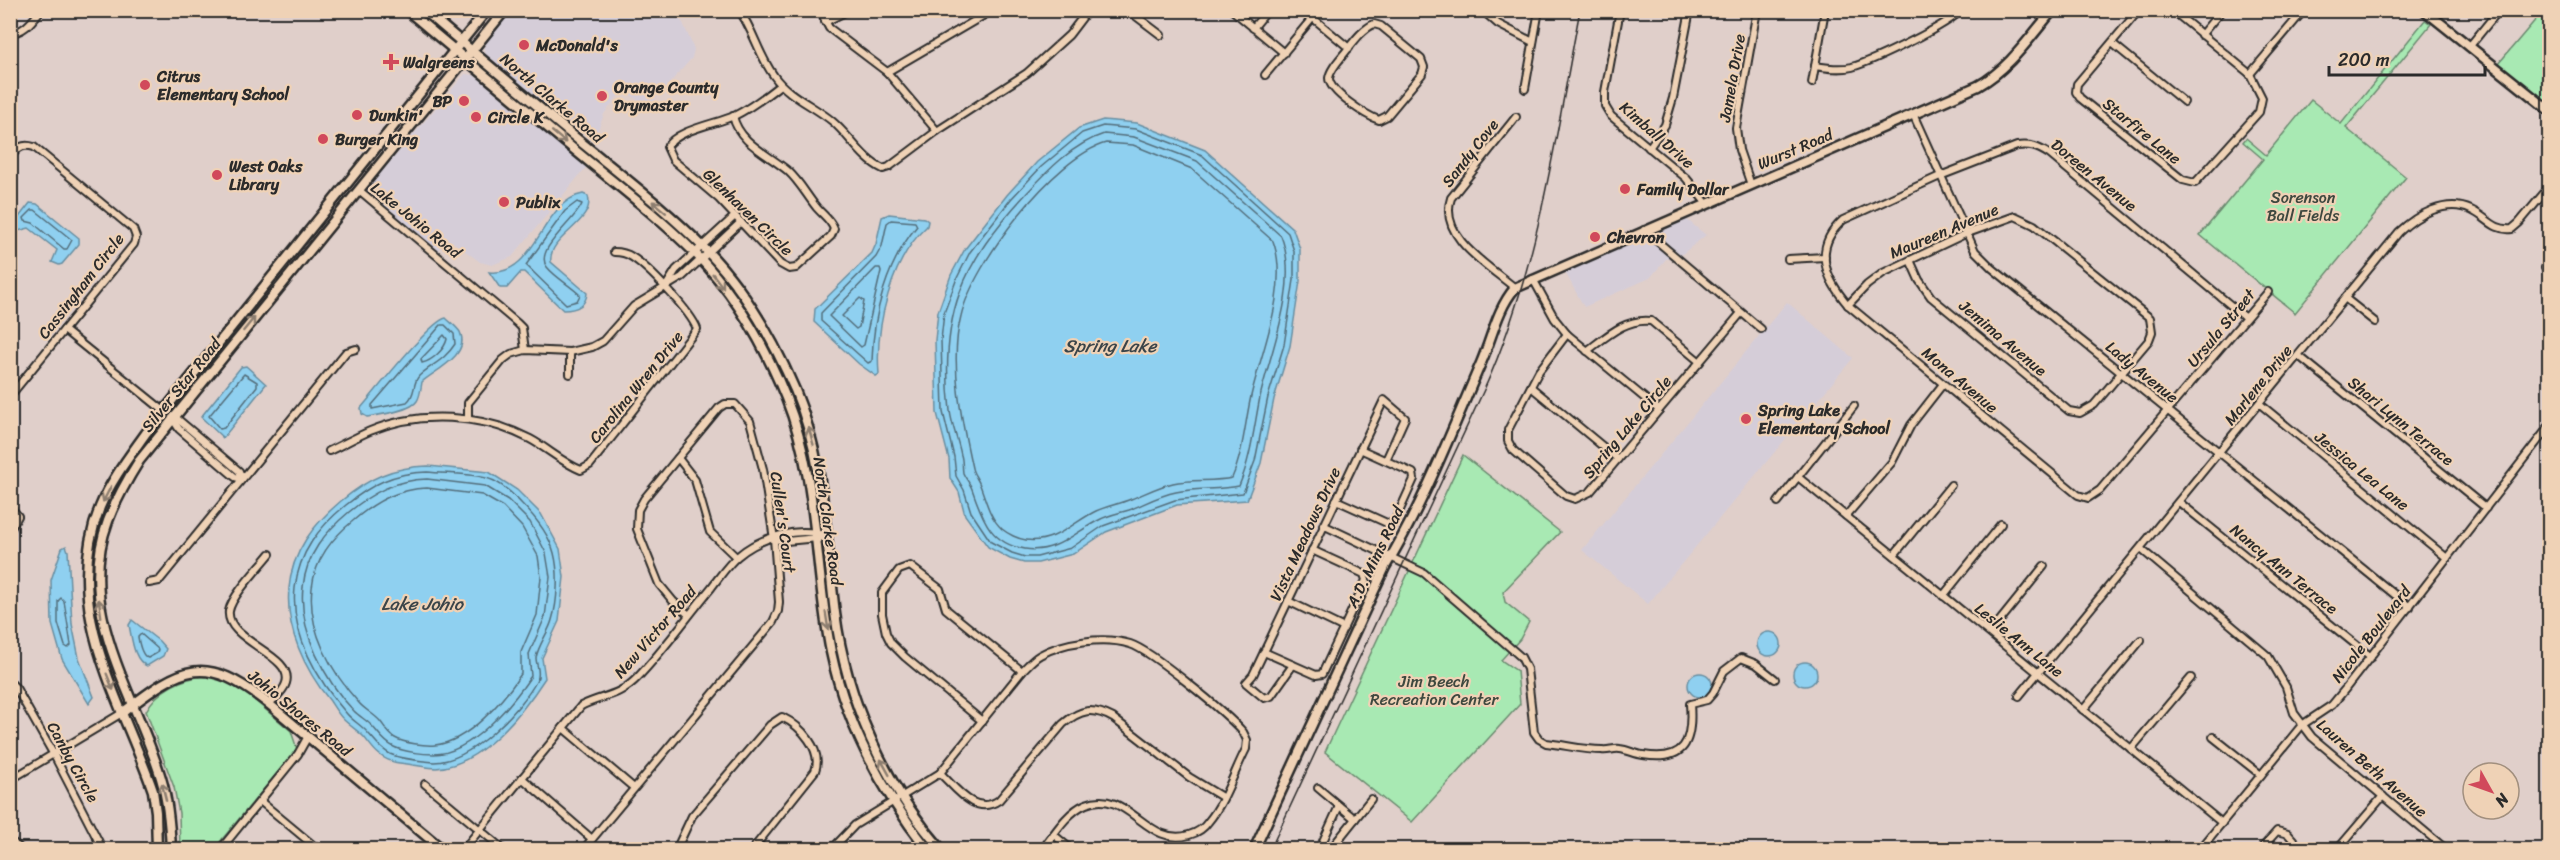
<svg xmlns="http://www.w3.org/2000/svg" width="2560" height="860" font-family="Sriracha,sans-serif">
<rect width="100%" height="100%" fill="#e0cfca"/>
<filter id="ink" filterUnits="userSpaceOnUse"><feTurbulence type="fractalNoise" baseFrequency=".0167" numOctaves="2"/><feDisplacementMap in="SourceGraphic" scale="12" xChannelSelector="R" yChannelSelector="G"/><feConvolveMatrix kernelMatrix="1 2 1 2 8 2 1 2 1" color-interpolation-filters="sRGB"/></filter>
<g filter="url(#ink)">
<g fill="#d5cdd8">
<polygon points="669,10 683,23 694,49 692,58 648,107 629,94 618,96 604,114 594,141 535,99 486,55 484,49 486,42 511,11"/>
<polygon points="465,74 481,76 588,165 512,257 492,265 480,262 452,241 446,241 441,244 438,251 366,190"/>
<polygon points="1686,219 1706,235 1681,255 1666,259 1650,278 1584,307 1565,272"/>
<polygon points="1787,302 1853,358 1648,604 1582,550"/>
</g>
<g fill="#a8e9b3" stroke="#6a8a6f" stroke-width="1.5">
<polygon points="2543,11 2549,11 2549,104 2499,63"/>
<polygon points="2425,20 2431,24 2346,128 2406,177 2295,313 2200,235 2263,159 2243,142 2246,138 2266,155 2311,100 2341,124"/>
<polygon points="1463,455 1560,532 1503,592 1505,602 1529,622 1520,639 1501,660 1517,671 1520,704 1412,822 1325,752"/>
<path d="M205,676L222,679L241,689L291,731L297,749L214,849H180L179,813L174,787L146,711C157,690 182,678 205,676Z"/>
</g>
<g fill="#8fd0f0" stroke="#678ea1" stroke-width="1.5">
<polygon points="1103,120 1137,123 1205,150 1293,229 1300,249 1300,281 1290,346 1274,399 1261,463 1247,500 1177,505 1106,532 1073,554 1038,563 1024,563 1010,559 988,547 965,515 959,492 950,478 949,459 937,413 935,340 938,312 951,275 965,249 1007,195 1037,162 1079,128"/>
<path d="M583,194L588,196C596,223 547,236 551,262L587,293C586,307 575,310 563,310L524,272H521L507,288H500L489,272C537,277 540,202 583,194Z"/>
<polygon points="30,203 37,204 79,238 79,244 62,264 59,265 52,262 57,250 29,228 18,231 12,226"/>
<path d="M889,214L924,218L928,221L927,226C891,259 875,326 879,374L876,376L859,364L814,322L815,309L872,253L876,244L882,217Z"/>
<path d="M446,318C450,322 457,327 460,332C471,355 434,371 422,382C421,388 420,397 417,401C411,411 379,415 367,417L362,414L361,408C376,391 430,321 446,318Z"/>
<polygon points="246,366 266,384 223,438 201,417 241,367"/>
<path d="M428,466L489,472L517,490L541,514L560,549L564,577L559,621L542,658L545,678C523,712 481,766 436,768C429,768 421,766 413,765C406,763 398,764 391,761C378,757 372,747 364,737C358,731 350,726 343,719C338,714 334,707 330,701C305,670 285,629 289,588C292,551 314,524 341,501C369,478 392,467 428,466Z"/>
<polygon points="66,546 68,551 72,624 79,658 94,697 89,704 62,659 52,624 51,580 62,548"/>
<path d="M132,620L159,641L166,649L163,656L147,666C133,660 132,638 129,625Z"/>
<circle cx="1769" cy="644" r="12"/>
<circle cx="1805" cy="674" r="12"/>
<circle cx="1700" cy="685" r="12"/>
</g>
<g fill="none" stroke-linecap="round" stroke-linejoin="round">
<g stroke="#536d7a" stroke-width="1.5">
<polygon points="1103,126 1136,129 1202,155 1288,233 1294,251 1294,280 1284,345 1268,397 1255,461 1243,493 1175,500 1103,526 1071,548 1037,557 1025,557 1012,553 991,542 971,512 964,490 956,476 954,457 943,412 941,340 944,313 957,278 970,252 1011,199 1041,167 1082,133"/>
<path d="M1104,134L1134,137L1197,161L1281,236C1300,284 1271,349 1260,397C1254,427 1251,458 1239,486C1218,490 1196,488 1176,492C1160,495 1144,504 1129,510C1119,513 1108,515 1099,520C1075,532 1056,554 1025,549C990,544 982,517 972,489C970,483 965,478 963,473C962,467 963,461 961,455C958,440 952,426 950,411C939,315 962,263 1026,194C1048,170 1073,144 1104,134Z"/>
<path d="M1106,143L1133,145L1192,169L1273,241C1290,286 1261,352 1251,396C1245,423 1243,453 1232,478C1213,482 1192,479 1173,483C1159,486 1144,494 1131,499C1119,504 1107,506 1096,511C1073,522 1055,544 1026,540C1018,539 1008,534 1002,529C989,517 986,500 980,485C978,479 973,474 972,468C962,423 949,362 961,316C973,264 1054,157 1106,143Z"/>
<path d="M577,202L582,204C576,220 533,250 547,267C556,278 570,285 580,295L577,301L566,304L526,265L565,211Z"/>
<polygon points="32,210 35,210 72,240 67,249 64,249 33,223 25,221 24,218"/>
<path d="M891,220L915,222L917,226C887,262 873,313 872,361L868,363L821,321V313L876,257L882,246L887,223Z"/>
<polygon points="876,268 880,268 881,271 864,345 861,347 829,316"/>
<polygon points="860,298 864,301 859,327 856,329 842,316"/>
<path d="M441,325H445L454,334L455,344C444,361 432,364 419,376C412,384 416,395 407,402L372,409V405Z"/>
<path d="M444,335L447,339C445,349 432,361 422,363L421,359Z"/>
<polygon points="244,374 257,382 257,386 224,428 220,429 209,416"/>
<path d="M427,472C446,474 467,473 486,478C499,481 513,494 522,504C535,517 549,534 554,553C559,572 558,601 552,620C549,632 538,645 536,658C536,665 541,672 537,680C521,710 471,762 434,762C422,761 401,759 390,754C379,748 375,740 367,732C361,725 353,721 347,714C318,681 290,634 295,588C299,552 319,527 346,505C372,484 393,473 427,472Z"/>
<path d="M427,479L485,486L508,500L530,522L546,553L550,577L545,617L529,654L531,676C512,704 471,754 434,754C423,754 404,752 394,747C383,742 379,733 371,725C366,720 359,716 354,711C325,681 298,630 303,587C306,555 325,532 349,512C373,492 396,480 427,479Z"/>
<path d="M427,488L482,495L503,507L522,527L538,556L541,577L537,615L521,652V674C504,700 468,742 435,745C425,746 404,743 395,738C388,734 385,727 380,721C374,714 365,710 359,703C332,673 307,630 312,588C315,559 332,538 354,520C376,501 398,489 427,488Z"/>
<polygon points="61,598 64,601 71,645 68,648 65,646 58,623 58,601"/>
<path d="M141,634L158,649L157,653L148,658C141,656 139,643 138,637Z"/>
</g>
<defs>
<g id="street">
<path d="M739,10C754,31 759,56 774,76C788,96 814,106 832,121C850,136 862,159 883,169L889,167L937,131L1027,73L1069,35L1088,10"/>
<polyline points="820,10 829,28 887,72 937,131"/>
<polyline points="1128,10 1161,35"/>
<polyline points="1232,10 1284,53"/>
<polyline points="1482,10 1498,24 1533,42"/>
<polyline points="1620,10 1605,92 1605,106 1611,116 1686,178 1707,204"/>
<polyline points="2139,10 2077,84 2076,92 2080,98 2183,180 2195,183 2259,112 2262,98 2250,74 2172,10"/>
<polyline points="1313,18 1349,48"/>
<polyline points="825,22 849,10"/>
<path d="M1374,24L1381,26L1421,59L1424,67L1422,74L1387,116L1379,120C1367,116 1329,92 1329,78C1330,69 1341,58 1347,50C1355,40 1363,29 1374,24Z"/>
<polyline points="1253,28 1268,10"/>
<path d="M10,33C25,32 32,21 41,10"/>
<polyline points="2201,35 2222,10"/>
<polyline points="2112,43 2184,102"/>
<polyline points="2469,47 2499,10"/>
<path d="M1815,66C1827,68 1840,70 1852,67C1873,61 1949,25 1961,10"/>
<polyline points="887,72 993,10"/>
<polyline points="2250,74 2304,10"/>
<polyline points="1265,75 1319,10"/>
<polyline points="1812,83 1825,10"/>
<polyline points="1525,89 1539,10"/>
<polyline points="1913,114 1975,251 1992,268 2410,607"/>
<path d="M733,116C739,143 768,154 788,171C800,182 807,196 817,208C824,216 830,219 834,229L831,236L796,268L789,269L780,264L719,199L673,160L667,147C676,130 716,124 734,116C751,108 765,97 780,85"/>
<polyline points="1649,148 1665,125 1673,98 1690,10"/>
<path d="M10,157C18,148 22,143 34,147L133,229L136,237L134,244L10,396"/>
<polyline points="1751,185 1739,150 1736,128 1757,10"/>
<polyline points="359,190 517,323 522,328 525,350"/>
<polyline points="1644,230 1761,329"/>
<polyline points="1788,259 1825,257"/>
<polyline points="2545,268 2550,271"/>
<polyline points="1533,279 1555,319 1567,334 1659,410"/>
<polyline points="666,286 676,270 735,216"/>
<path d="M1515,288C1489,266 1438,237 1451,198L1516,117"/>
<polyline points="2346,299 2375,322"/>
<polyline points="1848,305 1867,285 1883,273 1965,234 2015,216 2034,225 2150,318 2152,332 2149,340 2094,405 2080,413 2069,411 1931,297 1919,280 1910,260"/>
<path d="M2246,318L2049,154C2038,147 2030,144 2017,146L1940,176L1843,220C1812,248 1825,278 1848,305L2078,495L2088,498L2100,490L2268,292"/>
<polyline points="64,330 164,411"/>
<polyline points="1567,334 1539,371 1508,430 1508,441 1513,450 1566,496 1575,499 1590,492 1741,313"/>
<path d="M1587,351C1607,336 1626,318 1651,321L1700,362"/>
<polyline points="570,352 570,374"/>
<polyline points="2299,356 2486,508"/>
<polyline points="1531,387 1618,459"/>
<polyline points="2260,404 2447,558"/>
<polyline points="174,416 239,471 242,479"/>
<polyline points="172,418 179,429 235,477 242,479"/>
<polyline points="468,419 468,403 503,360 511,354 525,350 570,352 592,347 603,341 634,306 682,277 741,222"/>
<path d="M329,451C342,445 356,437 370,431C420,410 482,414 530,439C547,448 563,463 581,470L590,465L697,329C691,312 648,267 632,257C626,253 620,252 614,252"/>
<polyline points="678,458 695,480 710,532 736,557"/>
<polyline points="1798,477 2222,823"/>
<polyline points="1336,500 1389,524 1394,523 1414,479 1413,473 1360,449"/>
<polyline points="1778,502 1854,406"/>
<polyline points="2179,502 2371,657"/>
<polyline points="10,506 18,516 10,530"/>
<polyline points="1846,516 1892,462 1911,425 1943,384"/>
<path d="M1323,525L1424,573L1521,657L1527,669L1534,732L1539,739L1546,743C1565,745 1584,750 1602,750C1608,751 1614,748 1620,749C1628,750 1635,754 1643,755C1685,762 1693,742 1690,704L1707,700L1713,693L1724,671L1741,658L1756,664L1775,679"/>
<polyline points="774,539 786,541 828,537"/>
<polyline points="2141,549 2268,656 2286,687 2294,713 2312,737 2447,850"/>
<polyline points="1894,555 1951,485"/>
<polyline points="149,583 159,581 346,352 356,349"/>
<polyline points="1943,596 2001,524"/>
<polyline points="1288,601 1344,628"/>
<polyline points="1990,633 2044,566"/>
<polyline points="1264,652 1316,675 1322,674 1366,580 1364,574 1312,550"/>
<polyline points="1293,665 1271,696 1264,698 1246,683 1253,675 1384,400 1405,418 1386,460"/>
<polyline points="10,682 16,688 54,755 103,850"/>
<path d="M2019,696L2399,232C2417,215 2446,198 2471,210C2487,217 2493,231 2512,229L2519,223L2550,186"/>
<path d="M269,704C275,698 284,691 286,683C295,655 225,641 229,611C232,595 259,568 270,554"/>
<polyline points="2083,710 2141,640"/>
<polyline points="982,721 905,657 891,643 886,633 882,614 882,593 899,570 910,566 940,589 946,609 1022,671"/>
<polyline points="563,728 634,788"/>
<polyline points="2213,737 2261,775"/>
<polyline points="2131,749 2191,678"/>
<path d="M940,773C956,788 975,817 999,800L1063,724C1081,709 1092,707 1113,718L1189,777L1222,797"/>
<polyline points="522,778 592,839"/>
<polyline points="10,780 122,713"/>
<polyline points="425,784 504,850"/>
<polyline points="1318,788 1355,819"/>
<polyline points="260,801 319,850"/>
<polyline points="1054,835 1072,850"/>
<polyline points="10,840 22,850"/>
<polyline points="2202,847 2302,725 2332,705 2346,688 2550,425"/>
<polyline points="220,850 298,754 307,738"/>
<path d="M463,850L581,706C603,695 619,697 638,677C664,650 687,617 711,588C719,578 727,565 738,556C760,537 801,525 828,537"/>
<polyline points="583,850 773,622 778,611 779,602 774,539 763,469 750,421 735,404 725,404 719,408 644,499 638,510 637,529 659,584 673,601 689,615"/>
<path d="M676,850L692,816L770,725L782,717C801,726 823,750 815,771L752,850"/>
<path d="M831,850L855,825L940,773L1022,671C1028,665 1033,659 1040,655C1063,642 1103,636 1130,644C1152,651 1226,713 1243,732L1247,740L1246,749C1234,772 1225,802 1208,822C1204,828 1196,833 1189,835C1147,848 1128,787 1086,804C1068,811 1054,834 1042,850"/>
<polyline points="1319,850 1339,806"/>
<polyline points="1330,850 1371,799"/>
<polyline points="2260,850 2277,831 2288,834 2302,850"/>
<polyline points="2337,850 2383,796"/>
</g>
<g id="secondary">
<path d="M407,10C461,56 516,101 570,146C612,181 657,215 696,254C735,294 765,346 786,398C819,480 814,567 831,652C846,724 882,791 928,850"/>
<path d="M424,10C476,55 529,99 582,143C625,178 669,212 707,251C745,290 774,341 795,390C826,465 825,534 835,613C846,698 884,785 942,850"/>
<polyline points="2424,10 2550,111"/>
<path d="M122,713C184,665 204,653 269,704L443,850"/>
<path d="M157,850L156,812L153,791C121,698 60,609 100,507C111,480 129,457 146,433L487,10"/>
<path d="M171,850C170,825 168,801 161,778C136,694 74,612 108,521C116,500 127,480 139,461L505,10"/>
<path d="M1254,850L1385,567C1423,505 1452,430 1481,363C1492,338 1497,309 1515,288L1978,86C2009,69 2030,37 2053,10"/>
</g>
</defs>
<use href="#street" stroke="#2b2b2b" stroke-width="10"/>
<use href="#secondary" stroke="#2b2b2b" stroke-width="13"/>
<use href="#street" stroke="#efd2b6" stroke-width="6"/>
<use href="#secondary" stroke="#efd2b6" stroke-width="8"/>
<path stroke="#2b2b2b" stroke-width="1.5" d="M1270,850L1483,392C1538,272 1555,139 1580,10"/>
</g>
<defs><path id="oneway-shaft" d="M-6 0H5M1.5-3L5.5 0L1.5 3" fill="none" stroke-width="1.6" stroke-linecap="round" stroke-linejoin="round" transform="scale(1.5)"/></defs>
<g stroke="#8d7e70">
<use href="#oneway-shaft" transform="translate(559 137) rotate(40)"/>
<use href="#oneway-shaft" transform="translate(659 207) rotate(-140)"/>
<use href="#oneway-shaft" transform="translate(718 281) rotate(53)"/>
<use href="#oneway-shaft" transform="translate(249 324) rotate(-51)"/>
<use href="#oneway-shaft" transform="translate(811 436) rotate(-106)"/>
<use href="#oneway-shaft" transform="translate(107 494) rotate(117)"/>
<use href="#oneway-shaft" transform="translate(100 608) rotate(-98)"/>
<use href="#oneway-shaft" transform="translate(827 621) rotate(81)"/>
<use href="#oneway-shaft" transform="translate(110 682) rotate(68)"/>
<use href="#oneway-shaft" transform="translate(885 767) rotate(-119)"/>
<use href="#oneway-shaft" transform="translate(164 792) rotate(-104)"/>
</g>
</g>
<g fill="#d1495b" stroke="#efd2b6" stroke-width="2">
<circle cx="524" cy="45" r="6"/>
<path d="M388 53h6v6h6v6h-6v6h-6v-6h-6v-6h6z"/>
<circle cx="145" cy="85" r="6"/>
<circle cx="602" cy="96" r="6"/>
<circle cx="464" cy="101" r="6"/>
<circle cx="357" cy="115" r="6"/>
<circle cx="476" cy="117" r="6"/>
<circle cx="323" cy="139" r="6"/>
<circle cx="217" cy="175" r="6"/>
<circle cx="1625" cy="189" r="6"/>
<circle cx="504" cy="202" r="6"/>
<circle cx="1595" cy="237" r="6"/>
<circle cx="1746" cy="419" r="6"/>
</g>
<g text-anchor="middle" dominant-baseline="central" stroke-width="4.5" stroke-linejoin="round" paint-order="stroke">
<g font-size="16" font-weight="bold" fill="#2b2b2b" stroke="#efd2b6" text-anchor="start">
<text x="536" y="45">McDonald's</text>
<text x="403" y="62">Walgreens</text>
<text x="157" y="76">Citrus<tspan x="157" dy="18">Elementary School</tspan></text>
<text x="614" y="87">Orange County<tspan x="614" dy="18">Drymaster</tspan></text>
<text x="452" y="101" text-anchor="end">BP</text>
<text x="369" y="115">Dunkin'</text>
<text x="488" y="117">Circle K</text>
<text x="335" y="139">Burger King</text>
<text x="229" y="166">West Oaks<tspan x="229" dy="18">Library</tspan></text>
<text x="1637" y="189">Family Dollar</text>
<text x="516" y="202">Publix</text>
<text x="1607" y="237">Chevron</text>
<text x="1758" y="410">Spring Lake<tspan x="1758" dy="18">Elementary School</tspan></text>
</g>
<g font-size="16" fill="#2b2b2b" stroke="#efd2b6">
<text transform="translate(1732 78) rotate(-80)">Jamela Drive</text>
<text transform="translate(552 98) rotate(40)">North Clarke Road</text>
<text transform="translate(2142 131) rotate(39)">Starfire Lane</text>
<text transform="translate(1657 135) rotate(41)">Kimball Drive</text>
<text transform="translate(1795 149) rotate(-23)">Wurst Road</text>
<text transform="translate(1470 153) rotate(-52)">Sandy Cove</text>
<text transform="translate(2094 175) rotate(39)">Doreen Avenue</text>
<text transform="translate(748 212) rotate(44)">Glenhaven Circle</text>
<text transform="translate(416 220) rotate(39)">Lake Johio Road</text>
<text transform="translate(1944 231) rotate(-23)">Maureen Avenue</text>
<text transform="translate(81 286) rotate(-52)">Cassingham Circle</text>
<text transform="translate(2221 328) rotate(-50)">Ursula Street</text>
<text transform="translate(2003 338) rotate(40)">Jemima Avenue</text>
<text transform="translate(2142 372) rotate(39)">Lady Avenue</text>
<text transform="translate(1960 380) rotate(40)">Mona Avenue</text>
<text transform="translate(181 385) rotate(-51)">Silver Star Road</text>
<text transform="translate(2258 385) rotate(-51)">Marlene Drive</text>
<text transform="translate(636 387) rotate(-51)">Carolina Wren Drive</text>
<text transform="translate(2401 421) rotate(39)">Shari Lynn Terrace</text>
<text transform="translate(1627 427) rotate(-50)">Spring Lake Circle</text>
<text transform="translate(2362 471) rotate(39)">Jessica Lea Lane</text>
<text transform="translate(828 521) rotate(82)">North Clarke Road</text>
<text transform="translate(783 522) rotate(82)">Cullen's Court</text>
<text transform="translate(1305 534) rotate(-65)">Vista Meadows Drive</text>
<text transform="translate(1375 557) rotate(-64)">A.D. Mims Road</text>
<text transform="translate(2284 569) rotate(39)">Nancy Ann Terrace</text>
<text transform="translate(655 632) rotate(-49)">New Victor Road</text>
<text transform="translate(2371 634) rotate(-52)">Nicole Boulevard</text>
<text transform="translate(2019 640) rotate(39)">Leslie Ann Lane</text>
<text transform="translate(300 713) rotate(39)">Johio Shores Road</text>
<text transform="translate(73 762) rotate(61)">Canby Circle</text>
<text transform="translate(2372 768) rotate(41)">Lauren Beth Avenue</text>
</g>
<g font-size="16" fill="#3e483f" stroke="#efd2b6">
<text x="2303" y="197">Sorenson<tspan x="2303" dy="18">Ball Fields</tspan></text>
<text x="1434" y="681">Jim Beech<tspan x="1434" dy="18">Recreation Center</tspan></text>
</g>
<g font-size="18" font-style="italic" fill="#3a4449" stroke="#efd2b6">
<text x="1110" y="346">Spring Lake</text>
<text x="422" y="604">Lake Johio</text>
</g>
</g>
<rect width="2560" height="860" fill="none" stroke="#efd2b6" stroke-width="36"/>
<rect x="18" y="18" width="2524" height="824" fill="none" stroke="#2b2b2b" stroke-width="2" filter="url(#ink)"/>
<g transform="translate(2491 791) rotate(130)"><circle r="28" fill="#efd2b6" stroke="#a18f7e" stroke-width="1.5"/>
<path d="M0-4.5L10 22L0 15L-10 22Z" fill="#d1495b"/>
<text y="-9" font-size="16" font-weight="bold" text-anchor="middle" fill="#2b2b2b">N</text>
</g>
<path d="M2329 66v9h156v-9" fill="none" stroke="#2b2b2b" stroke-width="3"/>
<text x="2338" y="66" font-size="18" fill="#2b2b2b" stroke="#efd2b6" stroke-width="4.5" paint-order="stroke">200 m</text>
</svg>
